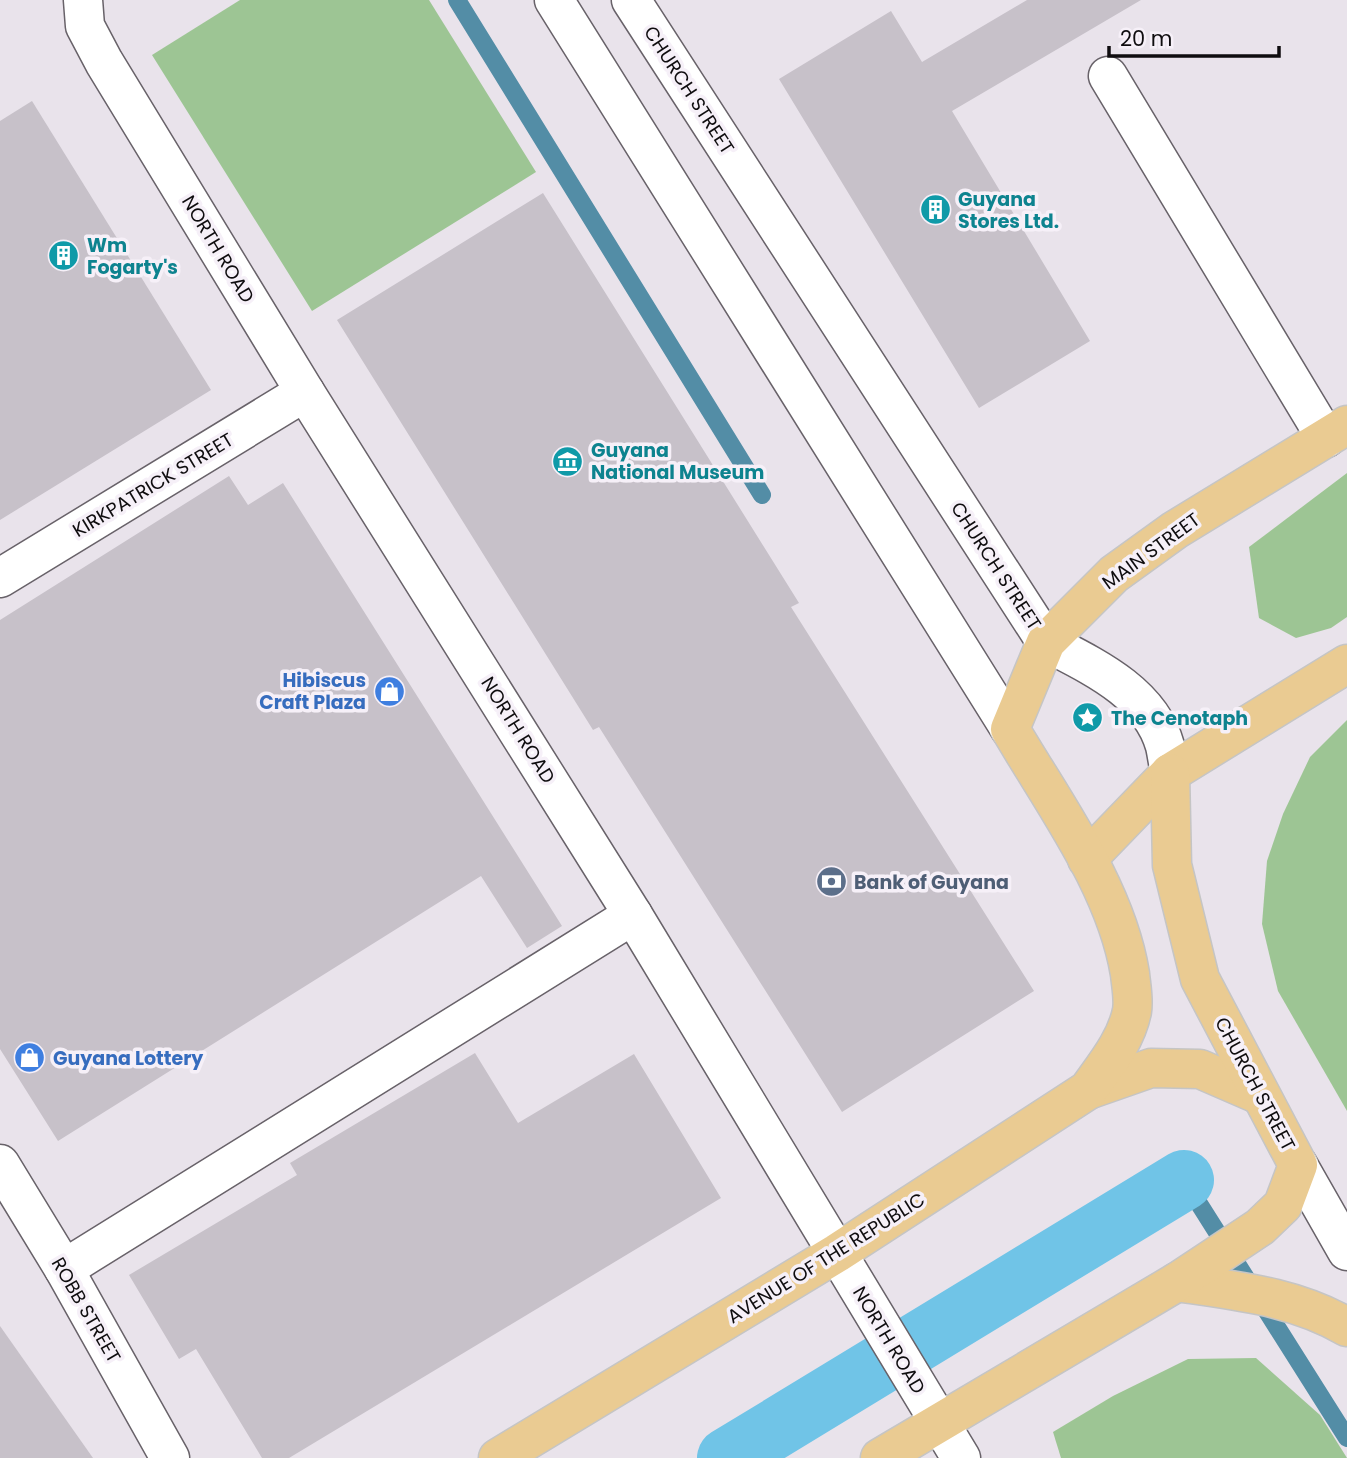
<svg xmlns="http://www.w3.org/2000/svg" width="1347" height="1458" font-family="Poppins,sans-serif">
<rect width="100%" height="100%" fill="#e9e3eb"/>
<g fill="#9dc594">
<polygon points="240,0 429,0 536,172 312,311 152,55"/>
<polygon points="1347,473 1347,617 1331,628 1296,638 1259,618 1249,547"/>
<polygon points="1347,720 1347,1111 1278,991 1262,924 1267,861 1283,814 1310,757"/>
<polygon points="1256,1358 1320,1415 1347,1458 1061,1458 1053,1432 1113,1396 1188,1359"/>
</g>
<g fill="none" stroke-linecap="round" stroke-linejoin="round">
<g stroke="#538da6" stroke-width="18">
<polyline points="457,0 762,495"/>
<polyline points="1184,1180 1347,1438"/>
</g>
<polyline stroke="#70c4e7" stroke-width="60" points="727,1458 1184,1180"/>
</g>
<g fill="#c7c1c9">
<polygon points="1027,0 1141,0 952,111 1090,341 979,408 779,79 891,11 922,62"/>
<polygon points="32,101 211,390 0,520 0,121"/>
<polygon points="543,193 799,603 791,607 1034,991 842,1112 599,727 593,730 337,320"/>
<polygon points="229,476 248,505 283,483 562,926 527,948 481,876 58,1141 0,1049 0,620"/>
<polygon points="475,1053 518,1123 634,1054 721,1198 289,1458 262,1458 196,1349 179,1359 129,1275 297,1175 290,1163"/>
<polygon points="0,1326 93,1458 0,1458"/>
</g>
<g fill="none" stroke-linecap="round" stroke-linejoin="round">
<defs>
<g id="minor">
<polyline points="83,0 85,26 104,62 305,392 633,915 961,1458"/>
<polyline points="554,0 1010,729"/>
<path d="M631,0L1046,642C1092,666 1150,692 1165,746C1167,755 1168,764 1170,773"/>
<polyline points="1108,76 1326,438"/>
<polyline points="0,578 305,392"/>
<polyline points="0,1164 64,1269 170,1458"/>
<polyline points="1298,1165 1347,1251"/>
<polyline points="64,1269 633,915"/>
</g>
<g id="major">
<polyline points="1087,859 1170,773 1347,664"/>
<polyline points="1088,1090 1151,1068 1200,1069 1260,1095"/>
<path d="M1177,1282C1236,1291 1294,1296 1347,1327"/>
<path d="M498,1458L837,1253L1088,1090C1105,1066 1126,1041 1132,1011C1134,999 1131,985 1130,974C1116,887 1054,804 1010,729L1046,642L1114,574L1175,530L1347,425"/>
<polyline points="880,1458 1177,1282 1260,1227 1283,1205 1298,1165 1200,979 1172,865 1170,773"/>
</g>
</defs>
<use href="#minor" stroke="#686269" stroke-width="41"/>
<use href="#major" stroke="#c5c5c5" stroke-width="41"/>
<use href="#minor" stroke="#fff" stroke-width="38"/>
<use href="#major" stroke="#eacb92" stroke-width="38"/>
</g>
<defs>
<symbol id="building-disc" viewBox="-11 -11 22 22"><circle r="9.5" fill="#0f9aa8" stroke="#f6f0f8"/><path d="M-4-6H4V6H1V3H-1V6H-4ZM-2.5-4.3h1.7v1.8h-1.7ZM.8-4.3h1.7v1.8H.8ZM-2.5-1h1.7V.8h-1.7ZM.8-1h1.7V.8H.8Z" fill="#fff"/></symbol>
<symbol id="museum-disc" viewBox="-11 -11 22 22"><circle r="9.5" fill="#0f9aa8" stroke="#f6f0f8"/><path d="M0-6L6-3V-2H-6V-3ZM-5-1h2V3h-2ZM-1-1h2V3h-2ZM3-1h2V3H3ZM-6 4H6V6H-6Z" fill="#fff"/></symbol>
<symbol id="shop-disc" viewBox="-11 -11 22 22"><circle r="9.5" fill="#3f7fe0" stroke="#f6f0f8"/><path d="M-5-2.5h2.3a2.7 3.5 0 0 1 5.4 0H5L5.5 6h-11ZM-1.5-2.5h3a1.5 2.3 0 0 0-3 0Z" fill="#fff"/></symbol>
<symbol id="sight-disc" viewBox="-11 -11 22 22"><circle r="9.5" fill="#0f9aa8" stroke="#f6f0f8"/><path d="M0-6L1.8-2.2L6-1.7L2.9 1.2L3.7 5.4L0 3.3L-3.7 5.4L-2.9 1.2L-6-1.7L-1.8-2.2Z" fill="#fff"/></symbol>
<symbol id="bank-disc" viewBox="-11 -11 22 22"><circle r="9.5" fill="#5c6f8a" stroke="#f6f0f8"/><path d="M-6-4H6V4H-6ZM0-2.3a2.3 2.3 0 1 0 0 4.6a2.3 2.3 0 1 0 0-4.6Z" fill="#fff"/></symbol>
</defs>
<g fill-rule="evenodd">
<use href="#building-disc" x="918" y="192" width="35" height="35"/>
<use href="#building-disc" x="46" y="238" width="35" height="35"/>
<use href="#museum-disc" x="550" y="444" width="35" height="35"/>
<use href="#shop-disc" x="372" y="674" width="35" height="35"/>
<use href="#sight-disc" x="1070" y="700" width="35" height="35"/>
<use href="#bank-disc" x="814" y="864" width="35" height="35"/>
<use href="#shop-disc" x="12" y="1040" width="35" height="35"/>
</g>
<g text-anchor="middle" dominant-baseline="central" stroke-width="7" stroke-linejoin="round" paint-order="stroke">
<g font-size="19" fill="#0f0d0f" stroke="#f6f0f8">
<text transform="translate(689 90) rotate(57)">CHURCH STREET</text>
<text transform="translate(218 249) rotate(59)">NORTH ROAD</text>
<text transform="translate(153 485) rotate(-31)">KIRKPATRICK STREET</text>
<text transform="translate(1151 551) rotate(-36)">MAIN STREET</text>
<text transform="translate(996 566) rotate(57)">CHURCH STREET</text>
<text transform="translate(518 730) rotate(58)">NORTH ROAD</text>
<text transform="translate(1255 1084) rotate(62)">CHURCH STREET</text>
<text transform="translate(826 1258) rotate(-32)">AVENUE OF THE REPUBLIC</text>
<text transform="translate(86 1310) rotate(60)">ROBB STREET</text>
<text transform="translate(889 1340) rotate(59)">NORTH ROAD</text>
</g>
<g font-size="19" font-weight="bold" fill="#0d838f" stroke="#f6f0f8" text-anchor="start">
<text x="958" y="199">Guyana<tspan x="958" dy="22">Stores Ltd.</tspan></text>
<text x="87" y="245">Wm<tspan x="87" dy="22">Fogarty's</tspan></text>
<text x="591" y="450">Guyana<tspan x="591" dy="22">National Museum</tspan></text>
<text x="1111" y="718">The Cenotaph</text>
</g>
<g font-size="19" font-weight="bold" fill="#366cbe" stroke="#f6f0f8" text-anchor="end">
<text x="366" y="680">Hibiscus<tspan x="366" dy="22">Craft Plaza</tspan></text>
<text x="53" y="1058" text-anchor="start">Guyana Lottery</text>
</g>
<g font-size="19" font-weight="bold" fill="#4e5e75" stroke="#f6f0f8" text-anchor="start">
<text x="854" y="882">Bank of Guyana</text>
</g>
</g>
<path d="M1109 46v10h170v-10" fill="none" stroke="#0f0d0f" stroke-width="3.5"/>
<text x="1120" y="46" font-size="21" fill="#0f0d0f" stroke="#f6f0f8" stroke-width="5" paint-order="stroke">20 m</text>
</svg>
